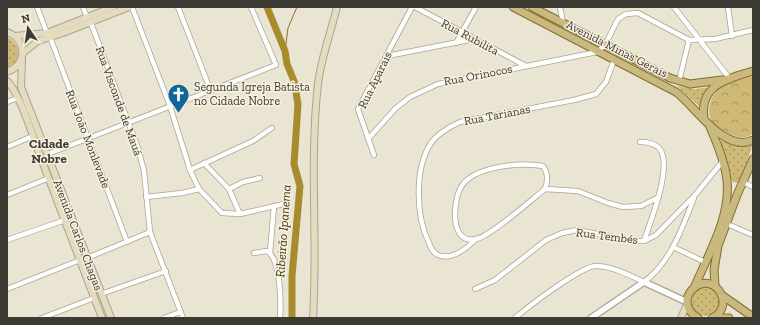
<svg xmlns="http://www.w3.org/2000/svg" width="760" height="325" font-family="'Zilla Slab',serif">
<defs>
<pattern id="park-crowns" width="20" height="18" patternUnits="userSpaceOnUse"><rect width="20" height="18" fill="#cfb977"/><path d="M2 6a3 3 0 1 1 6 0M12 15a3 3 0 1 1 6 0" fill="none" stroke="#a99762"/></pattern>
<pattern id="garden-dots" width="8" height="8" patternUnits="userSpaceOnUse"><rect width="8" height="8" fill="#cfb977"/><path d="M2 2h.1M6 6h.1" fill="none" stroke="#a99762" stroke-width="1.8" stroke-linecap="round"/></pattern>
</defs>
<rect width="100%" height="100%" fill="#eae4d3"/>
<path fill="url(#park-crowns)" d="M753,76V132C746,145 720,131 713,123C704,111 712,92 723,85C732,81 743,79 753,76Z"/>
<g fill="url(#garden-dots)">
<path d="M7,37C17,42 20,50 17,61L7,68Z"/>
<polygon points="677,86 695,89 711,87 701,108"/>
<polygon points="724,140 738,145 750,144 752,146 743,174 737,183 732,181 730,176 720,141"/>
<circle cx="705" cy="301" r="15"/>
</g>
<g fill="none" stroke-linecap="round" stroke-linejoin="round">
<polyline stroke="#87732e" stroke-width="1" points="285,51 288,28 297,7"/>
<polyline stroke="#a78b2c" stroke-width="7" points="267,7 285,51 287,64 294,81 298,104 294,164 300,186 292,276 292,318"/>
<defs>
<g id="minor">
<polyline points="37,7 47,33"/>
<polyline points="83,7 87,17"/>
<polyline points="132,7 170,106 190,170 199,189 222,213 240,214 288,203"/>
<polyline points="178,7 210,89"/>
<polyline points="415,7 526,66"/>
<polyline points="560,7 563,23"/>
<polyline points="674,7 730,79"/>
<polyline points="728,7 732,36"/>
<polyline points="91,23 138,148 144,171 150,232 183,318"/>
<polyline points="50,37 127,242"/>
<polyline points="689,40 715,39 753,30"/>
<polyline points="456,43 476,7"/>
<polyline points="387,56 474,39"/>
<polyline points="679,81 689,40"/>
<polyline points="7,102 18,98"/>
<polyline points="368,139 395,109 410,97 438,84 597,52 605,45 618,19 626,14 638,13 689,40"/>
<path d="M640,142C647,142 653,143 658,147C675,162 650,222 644,241"/>
<polyline points="7,147 33,136"/>
<polyline points="48,154 276,65 251,7"/>
<polyline points="374,155 358,109 412,7"/>
<polyline points="204,163 229,189 240,214"/>
<polyline points="190,170 253,141 272,128"/>
<polyline points="743,182 753,187"/>
<polyline points="229,189 243,182 260,178"/>
<path d="M545,189C548,181 548,173 543,166C522,162 473,166 461,187C453,201 449,245 476,239C491,236 531,200 545,189L578,191L608,203L623,207L641,206L659,197"/>
<polyline points="7,195 49,178"/>
<polyline points="146,197 182,193 199,189"/>
<polyline points="727,224 753,235"/>
<path d="M476,239C467,248 452,261 438,255C433,253 431,248 429,243C416,217 414,169 431,143C438,133 449,127 460,122L574,100L596,94L606,82L614,60"/>
<polyline points="7,240 65,220"/>
<polyline points="673,247 705,262"/>
<path d="M254,253L267,251C281,259 281,303 280,318"/>
<polyline points="270,253 274,206"/>
<polyline points="87,258 150,232"/>
<polyline points="7,289 80,260"/>
<polyline points="475,289 495,280 546,240 562,233 577,230 633,241 644,241 656,235 696,194 722,162"/>
<polyline points="101,294 166,271"/>
<polyline points="42,318 94,298"/>
<polyline points="164,318 180,312"/>
<path d="M515,318C528,307 582,265 597,266C614,267 629,275 644,282C671,262 682,228 694,198"/>
</g>
<polyline id="tertiary" points="591,318 644,282 687,302"/>
<g id="secondary">
<path d="M7,32C27,39 28,65 7,72"/>
<polyline points="15,36 47,33 113,7"/>
<polyline points="23,53 38,41 63,33 129,7"/>
<polyline points="22,60 21,87 111,318"/>
<path d="M7,81C20,93 35,143 42,161C62,214 82,266 102,318"/>
<path d="M313,318C318,240 309,162 318,84C321,58 331,32 337,7"/>
<polyline points="681,318 687,304"/>
</g>
<g id="primary">
<path d="M513,7L676,92C695,106 725,154 753,140"/>
<polyline points="532,7 670,78 690,84 730,79"/>
<path d="M704,119C699,85 727,79 753,71"/>
<polyline points="715,286 714,270 718,246 737,195 753,159"/>
<path d="M694,288C708,255 731,217 727,180C725,162 717,143 710,127"/>
<polyline points="723,296 753,317"/>
<path d="M698,318C691,314 687,308 687,300C688,294 691,290 695,287C716,272 736,307 712,318"/>
<polyline points="719,318 729,318"/>
</g>
</defs>
<use href="#minor" stroke="#aaa494" stroke-width="6"/>
<use href="#tertiary" stroke="#aaa494" stroke-width="8"/>
<use href="#secondary" stroke="#aaa494" stroke-width="8"/>
<use href="#primary" stroke="#826f2c" stroke-width="9"/>
<use href="#minor" stroke="#fff" stroke-width="4.5"/>
<use href="#tertiary" stroke="#fff" stroke-width="5.5"/>
<use href="#secondary" stroke="#e5dcbf" stroke-width="6"/>
<use href="#primary" stroke="#cab97f" stroke-width="7"/>
</g>
<defs>
<symbol id="church-pin" viewBox="-11 -11 22 30"><path d="M0 17L-7.5 6A9.5 9.5 0 1 1 7.5 6Z" fill="#126597" stroke="#f7f1e0"/><path d="M-1.2-6h2.4v3.5h3.3v2.4h-3.3V6h-2.4V-.1h-3.3v-2.4h3.3Z" fill="#fff"/></symbol>
</defs>
<g fill-rule="evenodd">
<use href="#church-pin" x="166" y="82" width="25" height="34"/>
</g>
<g text-anchor="middle" dominant-baseline="central" stroke-width="3" stroke-linejoin="round" paint-order="stroke">
<g font-size="12" fill="#3c3a33" stroke="#f7f1e0">
<text transform="translate(470 37) rotate(28)">Rua Rubilita</text>
<text transform="translate(617 49) rotate(27)">Avenida Minas Gerais</text>
<text transform="translate(478 75) rotate(-11)">Rua Orinocos</text>
<text transform="translate(375 80) rotate(-64)">Rua Aparais</text>
<text transform="translate(119 101) rotate(70)">Rua Visconde de Mauá</text>
<text transform="translate(497 115) rotate(-11)">Rua Tarianas</text>
<text transform="translate(88 139) rotate(69)">Rua João Monlevade</text>
<text transform="translate(78 235) rotate(69)">Avenida Carlos Chagas</text>
<text transform="translate(607 236) rotate(7)">Rua Tembés</text>
</g>
<g font-size="12" fill="#3c3a33" stroke="#f7f1e0" text-anchor="start">
<text x="194" y="87">Segunda Igreja Batista<tspan x="194" dy="14">no Cidade Nobre</tspan></text>
</g>
<g font-size="13" font-weight="bold" fill="#3c3a33" stroke="#f7f1e0">
<text x="49" y="143">Cidade<tspan x="49" dy="15">Nobre</tspan></text>
</g>
<g font-size="13" font-style="italic" fill="#453911" stroke="#f7f1e0">
<text transform="translate(283 231) rotate(-86)">Ribeirão Ipanema</text>
</g>
</g>
<rect width="760" height="325" fill="none" stroke="#3c3a33" stroke-width="16"/>
<g transform="translate(28 28) rotate(347)" stroke="#f7f1e0" stroke-width="3" paint-order="stroke">
<path d="M0-3L7 15L0 10L-7 15Z" fill="#3c3a33"/>
<text y="-6" font-size="11" font-weight="bold" text-anchor="middle" fill="#3c3a33">N</text>
</g>
</svg>
